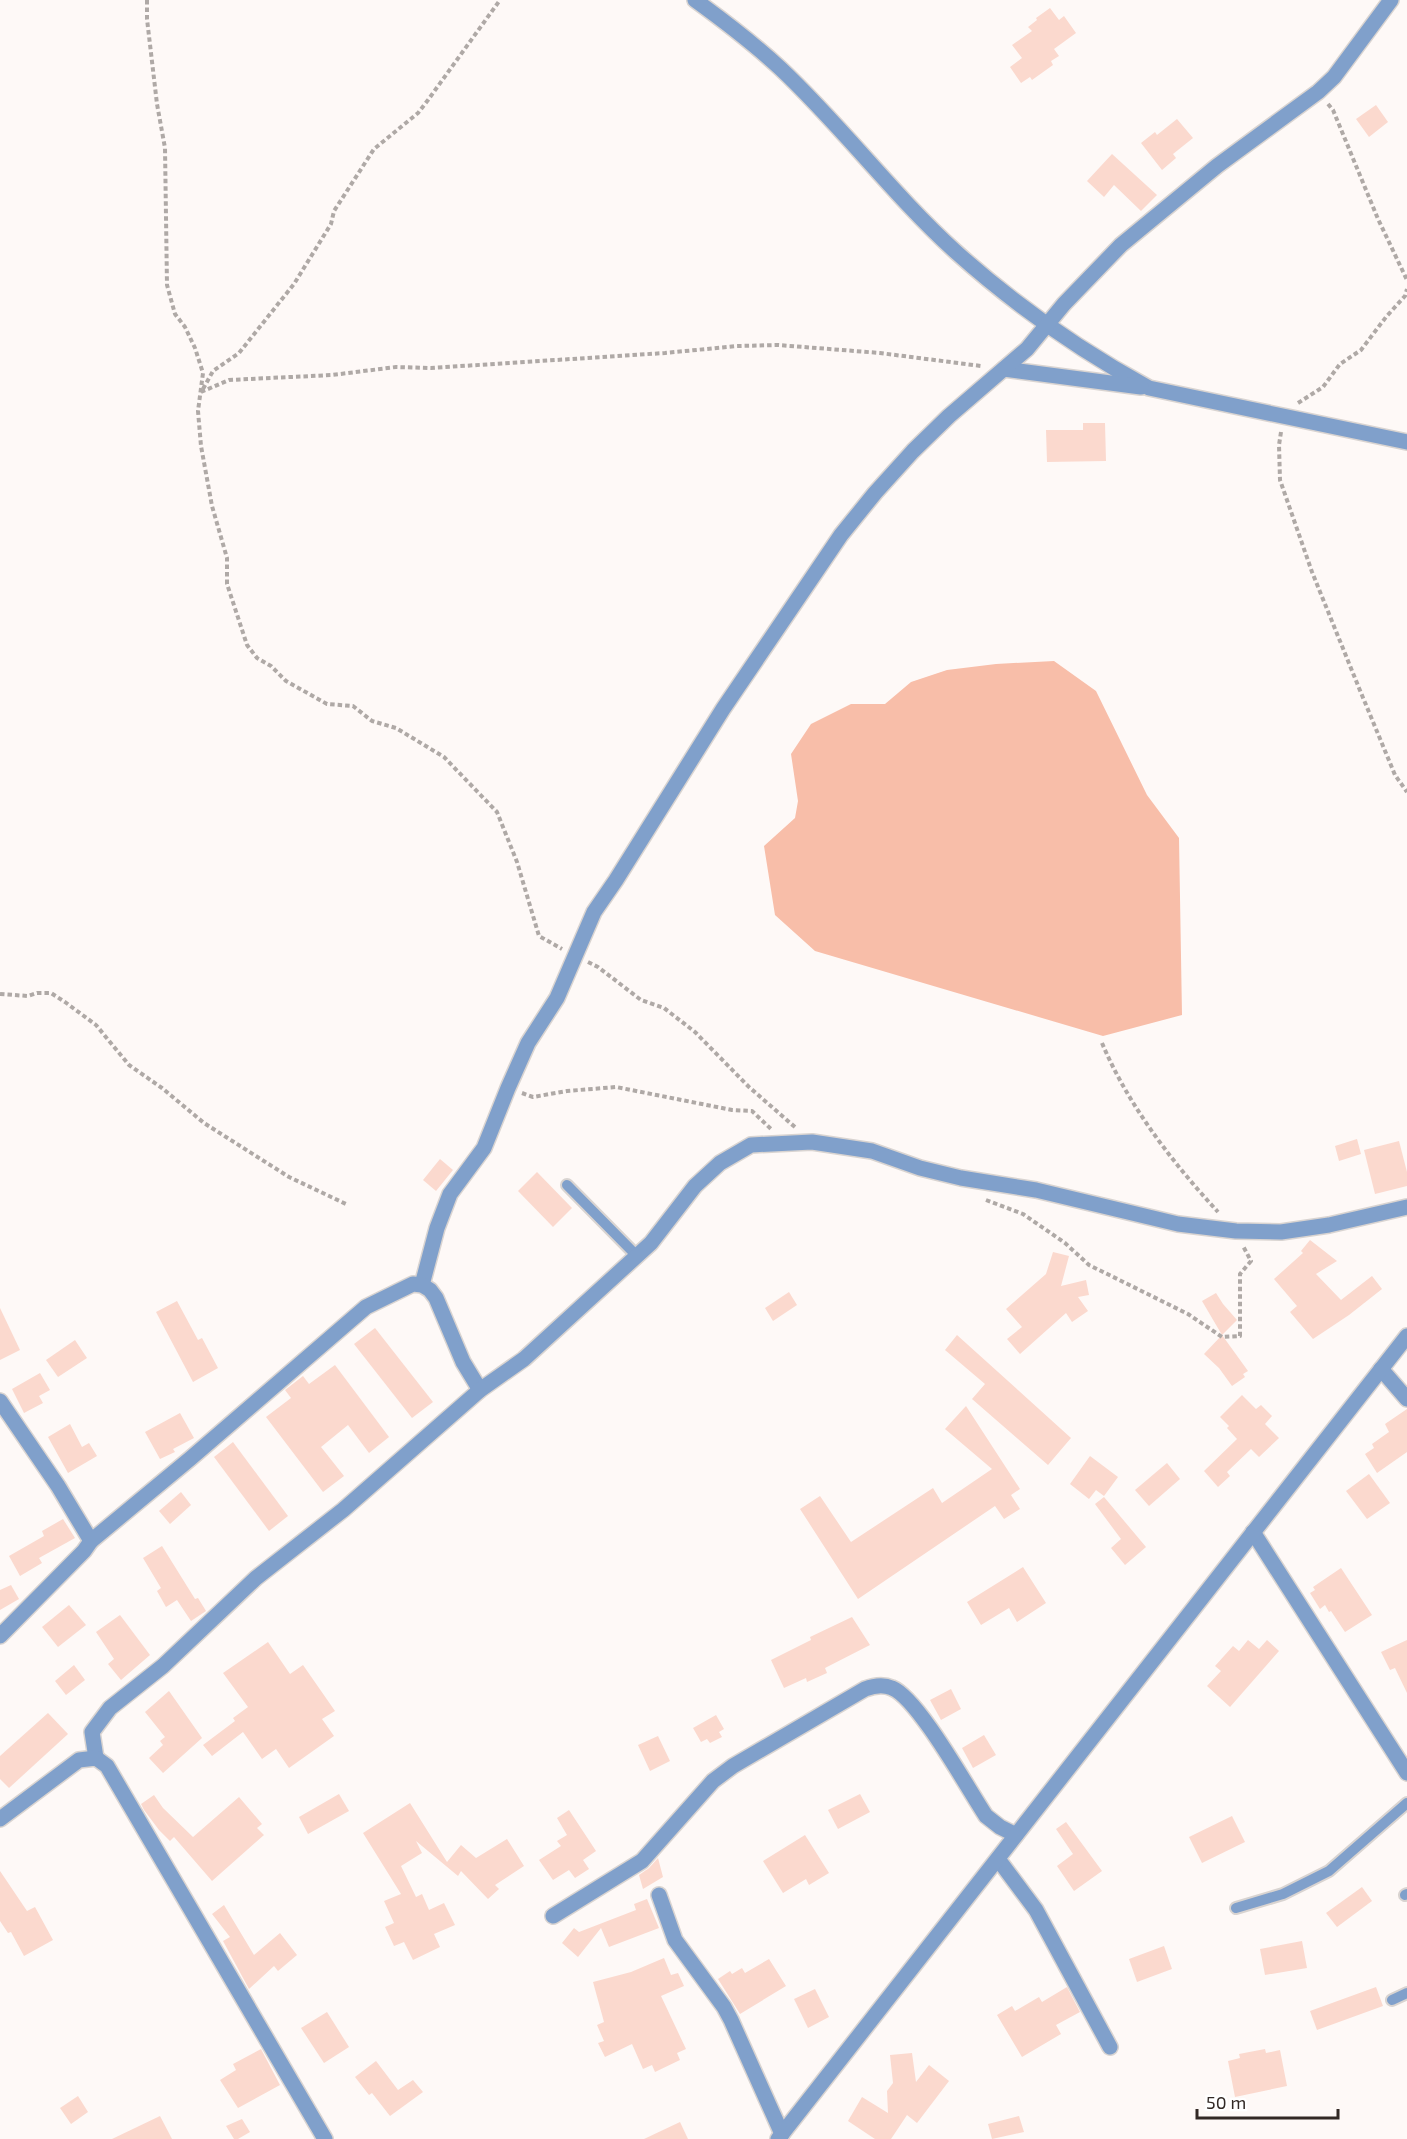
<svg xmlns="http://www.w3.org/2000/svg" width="1407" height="2139" font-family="'Exo 2',sans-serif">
<rect width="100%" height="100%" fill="#fef9f7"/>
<polygon fill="#f8bea9" points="1054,661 1096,691 1147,795 1179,838 1182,1015 1103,1036 815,951 775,915 764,846 795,818 798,801 791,754 811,724 851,704 885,704 911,682 947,670 996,664"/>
<g fill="#fbd9ce">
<polygon points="1050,8 1059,20 1064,16 1076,33 1054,49 1059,56 1051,61 1053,65 1032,80 1030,77 1021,83 1010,67 1022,58 1012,45 1032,31 1028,27 1037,20 1036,18"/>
<polygon points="1376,105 1388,122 1369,137 1356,119"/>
<polygon points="1177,119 1193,138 1173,154 1176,158 1162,170 1141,143 1155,132 1157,135"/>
<polygon points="1112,154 1157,195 1141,211 1114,185 1104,197 1087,181"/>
<polygon points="1083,423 1105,423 1106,461 1047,462 1046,430 1083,430"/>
<polygon points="1357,1139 1361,1154 1339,1161 1335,1146"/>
<polygon points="1399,1141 1407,1172 1407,1186 1375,1194 1364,1150"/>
<polygon points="440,1159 453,1170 436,1191 423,1180"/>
<polygon points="537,1172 572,1208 553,1227 518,1191"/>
<polygon points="1310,1240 1337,1261 1316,1274 1341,1300 1372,1276 1382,1289 1349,1315 1313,1339 1290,1312 1297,1306 1274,1279 1303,1253 1301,1251"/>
<polygon points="1053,1252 1069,1256 1061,1286 1086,1280 1089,1295 1078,1297 1088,1311 1072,1322 1066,1313 1020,1354 1007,1339 1022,1327 1006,1309 1046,1274"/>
<polygon points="789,1292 797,1305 773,1321 765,1308"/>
<polygon points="1216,1293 1223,1304 1237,1320 1222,1335 1248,1371 1243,1374 1245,1377 1232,1386 1219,1368 1204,1354 1222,1335 1202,1301"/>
<polygon points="177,1301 198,1340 202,1338 218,1368 193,1382 156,1312"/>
<polygon points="0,1308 20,1350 0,1360"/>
<polygon points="375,1328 433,1402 412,1418 354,1344"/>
<polygon points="957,1335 1071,1438 1048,1465 972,1399 985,1384 945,1350"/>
<polygon points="75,1340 87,1358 58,1377 46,1360"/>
<polygon points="335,1365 389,1437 369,1453 348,1425 321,1447 344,1476 323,1492 266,1417 291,1398 285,1390 303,1376 309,1384"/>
<polygon points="40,1373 50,1390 39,1396 43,1403 24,1413 12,1389"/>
<polygon points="1242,1395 1256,1409 1261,1405 1272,1416 1265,1424 1279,1438 1259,1457 1251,1449 1227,1472 1230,1476 1218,1487 1204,1471 1237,1439 1227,1428 1229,1426 1220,1417"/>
<polygon points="966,1406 1020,1489 1011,1495 1020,1509 1004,1519 995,1506 858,1599 800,1509 820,1496 851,1542 933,1488 942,1503 992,1469 945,1429"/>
<polygon points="1407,1409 1407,1452 1377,1473 1365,1454 1374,1448 1372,1444 1389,1432 1385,1424"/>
<polygon points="180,1413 194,1438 173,1449 175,1452 160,1459 145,1432"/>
<polygon points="70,1424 82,1447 89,1443 97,1456 68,1473 48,1437"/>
<polygon points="233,1442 288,1516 269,1531 214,1457"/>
<polygon points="1090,1456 1118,1477 1104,1496 1096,1490 1089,1499 1070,1484"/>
<polygon points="1167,1463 1180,1479 1149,1506 1135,1490"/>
<polygon points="1369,1474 1390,1503 1367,1519 1346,1491"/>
<polygon points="181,1492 191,1505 170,1524 159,1511"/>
<polygon points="1104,1497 1146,1547 1125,1565 1111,1548 1121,1539 1095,1504"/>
<polygon points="63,1519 75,1538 39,1558 42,1563 20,1576 9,1556 44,1536 42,1531"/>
<polygon points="162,1546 195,1599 198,1598 206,1611 191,1621 177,1600 166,1607 157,1591 161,1588 143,1558"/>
<polygon points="1023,1567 1046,1603 1017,1622 1009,1608 981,1625 967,1602"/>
<polygon points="1341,1568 1372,1615 1345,1632 1331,1611 1329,1612 1325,1605 1320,1609 1310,1593 1315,1590 1313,1587"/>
<polygon points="11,1585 19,1599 0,1610 0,1590"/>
<polygon points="69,1605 86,1625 58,1647 42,1627"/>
<polygon points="120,1615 150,1655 121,1680 108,1664 114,1659 96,1632"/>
<polygon points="852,1617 870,1645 825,1668 827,1673 807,1682 806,1678 784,1688 771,1660 811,1640 810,1637"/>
<polygon points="1248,1640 1259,1649 1267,1640 1279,1651 1230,1707 1207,1686 1221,1671 1215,1666 1233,1646 1239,1651"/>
<polygon points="1407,1640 1407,1693 1395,1668 1390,1670 1381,1652"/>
<polygon points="268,1642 290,1674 303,1665 335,1711 322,1719 334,1736 289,1768 276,1749 262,1759 243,1732 212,1756 203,1745 235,1721 233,1718 248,1707 223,1673"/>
<polygon points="74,1665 85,1680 66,1695 55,1681"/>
<polygon points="951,1689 961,1709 941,1720 930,1700"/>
<polygon points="169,1691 202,1738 163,1773 149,1758 163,1745 160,1741 165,1737 145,1712"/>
<polygon points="48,1713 68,1734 9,1788 0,1779 0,1756"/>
<polygon points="716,1715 724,1729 719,1732 722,1737 710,1743 707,1739 701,1742 693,1728"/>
<polygon points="984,1735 996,1755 973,1768 962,1748"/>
<polygon points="658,1736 670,1761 650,1771 638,1745"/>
<polygon points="339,1794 349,1811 308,1834 299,1817"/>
<polygon points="860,1794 870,1812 838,1829 828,1810"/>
<polygon points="154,1795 163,1808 193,1837 239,1797 262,1824 257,1828 264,1835 212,1881 174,1837 170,1841 159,1830 144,1810 141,1804"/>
<polygon points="410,1803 447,1862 461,1845 476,1858 507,1839 524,1866 495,1885 499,1889 488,1899 461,1871 458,1876 416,1841 422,1853 401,1866 416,1897 422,1894 429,1910 444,1903 455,1925 434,1934 440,1947 413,1960 404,1942 394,1946 385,1927 394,1923 384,1901 401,1894 363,1833"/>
<polygon points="569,1810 596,1851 583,1860 589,1869 575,1878 569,1870 553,1880 539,1860 561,1846 557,1841 567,1835 557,1818"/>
<polygon points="1232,1816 1245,1842 1202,1863 1189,1837"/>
<polygon points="1066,1822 1102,1871 1074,1891 1057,1866 1073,1854 1056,1829"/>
<polygon points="805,1835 829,1873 809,1885 806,1879 783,1893 763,1861"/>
<polygon points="658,1858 663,1877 643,1889 639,1875 649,1868"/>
<polygon points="0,1871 27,1911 35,1907 53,1940 24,1956 11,1932 8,1933 0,1921"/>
<polygon points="1362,1887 1372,1901 1337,1927 1326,1913"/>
<polygon points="647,1899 659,1928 609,1947 601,1928 578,1957 562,1943 574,1928 579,1932 636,1910 634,1904"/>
<polygon points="224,1905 254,1955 280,1933 297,1955 278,1971 274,1966 249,1989 223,1941 230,1937 212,1914"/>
<polygon points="1302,1941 1307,1968 1265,1975 1260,1949"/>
<polygon points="1164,1946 1172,1969 1137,1982 1129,1959"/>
<polygon points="664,1958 671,1975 678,1973 684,1986 661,1996 686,2049 677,2053 680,2060 655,2072 652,2065 643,2069 632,2044 605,2057 598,2043 604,2041 597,2025 604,2022 593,1982 631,1972"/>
<polygon points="769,1959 786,1986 740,2014 718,1979 730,1971 732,1974 742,1968 745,1973"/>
<polygon points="1067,1987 1080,2012 1056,2025 1061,2034 1022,2057 997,2015 1012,2006 1015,2011 1039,1997 1042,2002"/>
<polygon points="1376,1987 1383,2006 1317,2030 1310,2011"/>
<polygon points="815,1989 829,2017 808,2028 794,1999"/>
<polygon points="327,2012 349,2047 324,2063 301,2028"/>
<polygon points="261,2049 280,2085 238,2108 220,2080 236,2070 233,2064"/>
<polygon points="1265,2049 1266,2053 1280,2050 1287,2086 1235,2097 1228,2061 1240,2058 1239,2054"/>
<polygon points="912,2053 916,2082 929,2065 949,2081 917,2123 907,2115 891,2139 875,2139 848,2121 862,2097 888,2113 887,2091 893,2083 890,2055"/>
<polygon points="376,2061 398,2090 413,2080 423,2092 390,2116 372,2093 369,2095 355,2077"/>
<polygon points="78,2096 88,2112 71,2124 60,2108"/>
<polygon points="160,2116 172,2139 112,2139"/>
<polygon points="1019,2116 1024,2132 992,2139 988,2124"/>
<polygon points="242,2119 250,2132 238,2139 234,2139 226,2126"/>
<polygon points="680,2122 688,2139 644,2139"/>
</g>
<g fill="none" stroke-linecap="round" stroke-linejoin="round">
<defs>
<g id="service">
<polyline points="567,1185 637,1256"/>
<polyline points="1405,1895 1407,1894"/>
<polyline points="1236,1908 1283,1894 1329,1871 1407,1803"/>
<polyline points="1392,2000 1407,1993"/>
</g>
<g id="minor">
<path d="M695,0C724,21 753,43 780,68C842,126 893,195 956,252C1014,304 1081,351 1149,388L1407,442"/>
<polyline points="1004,369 1141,387"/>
<polyline points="422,1285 437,1228 450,1194 484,1148 508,1088 528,1043 557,998 594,912 616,880 723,709 841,535 875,493 913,451 949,416 1027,349 1064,304 1121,245 1217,166 1318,92 1334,77 1391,0"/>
<polyline points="1381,1369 1407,1399"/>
<polyline points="0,1401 58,1486 91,1541 84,1551 0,1636"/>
<polyline points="1253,1532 1407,1773"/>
<polyline points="91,1541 191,1458 366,1307 413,1284 422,1285 430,1290 436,1298 463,1362 480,1390"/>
<polyline points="96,1758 92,1732 110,1708 163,1666 256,1578 343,1510 480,1390 524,1359 651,1243 695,1186 720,1163 751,1145 812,1142 872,1151 920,1168 961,1178 1036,1190 1178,1224 1236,1231 1281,1232 1329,1225 1407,1207"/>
<polyline points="0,1819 79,1760 96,1758 107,1766 325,2139"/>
<polyline points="998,1859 1036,1910 1110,2047"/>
<polyline points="659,1895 675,1940 724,2007 731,2020 782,2134"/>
<path d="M553,1916L642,1861L713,1781L733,1766L865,1689C873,1686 883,1684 892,1688C918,1698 968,1789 986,1816L1000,1827L1016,1835"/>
</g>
<polyline id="tertiary" points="778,2139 1407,1336"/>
</defs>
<use href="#service" stroke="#d9d4d1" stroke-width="14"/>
<use href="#minor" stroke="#d9d4d1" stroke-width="18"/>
<use href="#tertiary" stroke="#d9d4d1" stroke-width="18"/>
<g stroke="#afa9a6" stroke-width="4" stroke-dasharray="4.5 3" stroke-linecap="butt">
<polyline points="147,0 147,19 157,104 165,148 167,285 175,314 185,327 195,348 203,373 198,411 201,446 212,506 227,558 227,584 247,645 257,658 271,666 286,681 327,704 353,706 372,721 396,728 444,757 497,812 517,862 539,936 562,949"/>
<polyline points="1328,104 1333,110 1378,219 1407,280"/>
<polyline points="203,389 213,371 239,353 294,284 331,224 334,211 374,149 418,113 428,100 500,0"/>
<polyline points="201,392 229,380 332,375 396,367 431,368 665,353 737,346 778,345 880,353 981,366"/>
<polyline points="1298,403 1323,387 1340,364 1361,350 1386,317 1405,296 1407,289"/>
<polyline points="1281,432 1279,445 1280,480 1312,572 1359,688 1395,775 1407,792"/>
<polyline points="588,962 598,967 641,1000 664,1008 695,1032 749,1087 796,1128"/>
<polyline points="0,994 28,996 37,993 51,993 65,1002 96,1025 129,1065 162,1088 204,1123 289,1177 346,1204"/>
<path d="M1102,1043C1128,1105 1172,1162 1218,1212"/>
<polyline points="522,1093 533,1097 567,1091 616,1087 732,1110 752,1111 771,1129"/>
<polyline points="986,1200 1023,1214 1065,1243 1089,1265 1188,1314 1222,1337 1240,1336 1240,1274 1251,1261 1243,1246"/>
</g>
<use href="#service" stroke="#80a0cb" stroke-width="10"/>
<use href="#minor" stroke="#80a0cb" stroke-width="15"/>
<use href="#tertiary" stroke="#80a0cb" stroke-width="15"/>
</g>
<path d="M1197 2109v9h141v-9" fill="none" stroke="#322925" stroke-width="3"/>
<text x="1206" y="2109" font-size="18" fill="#322925" stroke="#ffffff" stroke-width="4.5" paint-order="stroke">50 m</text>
</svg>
